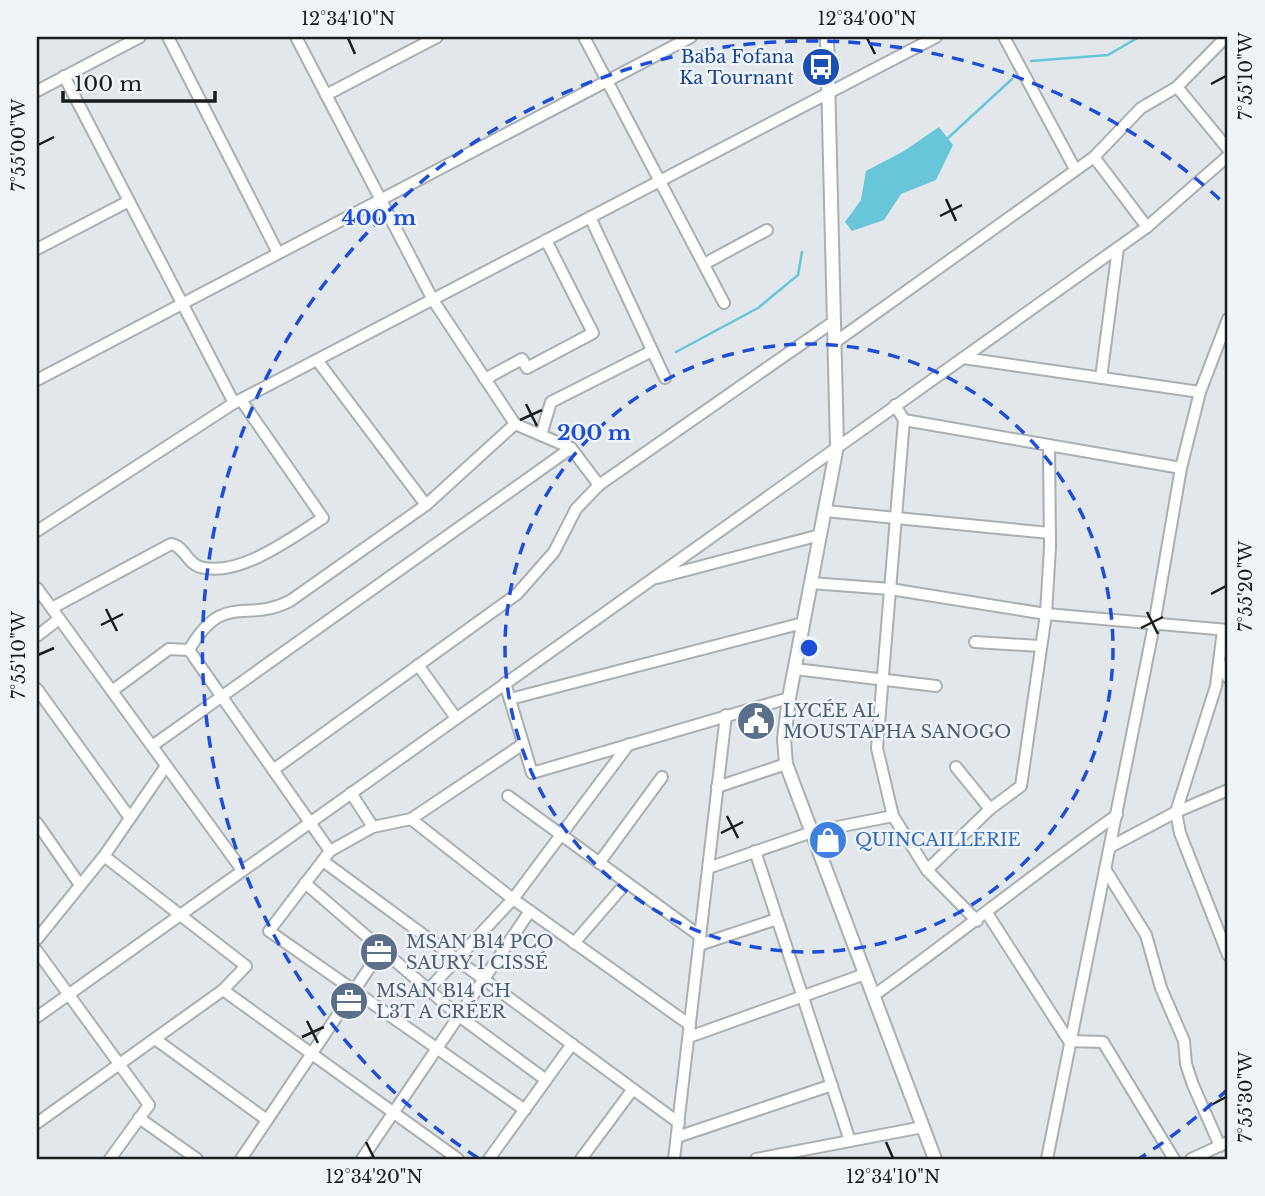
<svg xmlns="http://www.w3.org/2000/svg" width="1265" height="1196" font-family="'Libre Baskerville',serif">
<rect width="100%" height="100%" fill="#e1e7eb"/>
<polygon fill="#68c6d9" points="939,127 953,145 936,180 901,194 884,220 852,231 845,222 861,200 866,171 904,151"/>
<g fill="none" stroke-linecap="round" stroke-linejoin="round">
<g stroke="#68c6d9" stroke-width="2.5">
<polyline points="1031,61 1108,55 1139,37"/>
<polyline points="948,138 1012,79"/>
<polyline points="676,352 758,308 798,275 802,252"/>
</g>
<defs>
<g id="minor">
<polyline points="168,37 278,253"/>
<polyline points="296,37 433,300 515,424"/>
<polyline points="584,37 724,303"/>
<polyline points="1004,37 1075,169"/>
<polyline points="1226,37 1177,87 1228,149"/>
<polyline points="64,76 234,403"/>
<polyline points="37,91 140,37"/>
<polyline points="326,95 437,37"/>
<polyline points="1094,157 1141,108 1177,87"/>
<polyline points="590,217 665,378"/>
<polyline points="37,249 129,201"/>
<polyline points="704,264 767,230"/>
<polyline points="834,343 1094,157 1147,227"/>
<polyline points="963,358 1200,392"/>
<polyline points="317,360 426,505"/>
<polyline points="1101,378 1118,248"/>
<polyline points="485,379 522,359 527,368 593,333 546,240"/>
<polyline points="37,380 691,37"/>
<polyline points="895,405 904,420 877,748 893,816 927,870 977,921"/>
<polyline points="904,420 1181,468"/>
<polyline points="541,435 551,402 652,351"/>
<polyline points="825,511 1050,533"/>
<polyline points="37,531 234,403 936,37"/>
<polyline points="657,578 820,535"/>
<polyline points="811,583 890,589 1046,614 1228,630"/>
<polyline points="37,588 242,870"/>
<path d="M52,608L171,544C184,546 187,563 200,567C239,578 291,538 323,518L241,400"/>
<polyline points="1223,630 1216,686 1176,812 1180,833 1228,955"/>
<polyline points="37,636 59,619"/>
<polyline points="975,642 1040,646"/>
<path d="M189,650C224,590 245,624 290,601L426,505L515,424L571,448L599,485"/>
<polyline points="1219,661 1228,678"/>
<polyline points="418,665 456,718"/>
<polyline points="795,669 936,686"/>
<polyline points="505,683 532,773 789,698"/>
<polyline points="37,689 130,818"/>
<polyline points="112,691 169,649 189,650 330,851"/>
<polyline points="510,699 803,623"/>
<polyline points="523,744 411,819 373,827 330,851 269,931 525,1110"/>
<polyline points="152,746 571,448"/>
<polyline points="956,767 990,809"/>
<polyline points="273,770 517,594 554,552 576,509 599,485 833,322"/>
<polyline points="717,787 786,764"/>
<polyline points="351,793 373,827"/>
<polyline points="508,796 700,936"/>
<polyline points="411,819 513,899 690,1025"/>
<polyline points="37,823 80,885"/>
<polyline points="1110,847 1176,812 1228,790"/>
<polyline points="755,851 850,1141"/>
<polyline points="323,861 679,1123"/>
<polyline points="599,863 662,777"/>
<polyline points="708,868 812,832 893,816"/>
<polyline points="1105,869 1146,935 1161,988 1184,1041 1186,1064 1193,1085 1220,1146"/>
<polyline points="927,870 990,809 1021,786 1046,614 1050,547 1049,445"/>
<polyline points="305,883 459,1016 546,1080"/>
<polyline points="987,913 1069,1041 1103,1042 1174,1159"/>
<polyline points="37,939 104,856 166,766"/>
<polyline points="574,943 626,883"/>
<polyline points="699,945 777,919"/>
<polyline points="37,951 149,1105 110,1159"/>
<polyline points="429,989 513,899 629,744"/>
<polyline points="223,990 458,1159"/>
<path d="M873,996C956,937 1034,873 1117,815"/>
<polyline points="37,1017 1147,227 1228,156"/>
<polyline points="689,1037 865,974"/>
<polyline points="155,1039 267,1120"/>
<polyline points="139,1118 197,1159"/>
<polyline points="37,1123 223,990 246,966 104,856"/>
<polyline points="677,1137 832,1085"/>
<polyline points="241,1159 382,949"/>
<polyline points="362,1159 530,911"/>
<polyline points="489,1159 572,1044"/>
<polyline points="581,1159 633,1089"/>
<polyline points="674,1159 726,715"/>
<polyline points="756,1159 923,1127"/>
<polyline points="1047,1159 1154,625 1181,468 1200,392 1228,319"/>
<polyline points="1191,1159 1228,1142"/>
</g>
<polyline id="tertiary" points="827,37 837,446 789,698 784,739 786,764 935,1159"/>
</defs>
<use href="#minor" stroke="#aaafb2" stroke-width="14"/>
<use href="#tertiary" stroke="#aaafb2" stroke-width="16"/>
<use href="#minor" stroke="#fff" stroke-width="10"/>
<use href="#tertiary" stroke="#fff" stroke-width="12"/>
</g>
<path fill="none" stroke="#1a1c1d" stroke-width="2.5" d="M348,38L355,54M867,38L875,54M1211,84L1226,76M38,145L54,137M946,199L956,221M940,216L962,205M526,404L537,426M520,420L542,410M1211,594L1226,586M106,609L117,631M1147,612L1158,634M101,625L123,614M1141,628L1163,617M38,655L54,648M727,816L738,838M721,833L743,822M307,1021L318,1043M302,1037L324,1027M1211,1105L1226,1097M366,1142L374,1158M886,1142L893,1158"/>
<g fill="none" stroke="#1d4ed8" stroke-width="3.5" stroke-dasharray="12 9">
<circle cx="809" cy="648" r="304"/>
<path d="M1228 1089A608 608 0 0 1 1140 1158M478 1158A608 608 0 1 1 1228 207"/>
</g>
<defs>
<symbol id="bus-disc" viewBox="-11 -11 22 22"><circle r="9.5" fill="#1a4fb4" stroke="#eff4f8"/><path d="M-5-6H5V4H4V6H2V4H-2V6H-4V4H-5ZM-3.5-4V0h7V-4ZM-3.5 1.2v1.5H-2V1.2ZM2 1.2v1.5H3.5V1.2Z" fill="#fff"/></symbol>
<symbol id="civic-disc" viewBox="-11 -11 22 22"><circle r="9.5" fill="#5c6f8a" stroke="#eff4f8"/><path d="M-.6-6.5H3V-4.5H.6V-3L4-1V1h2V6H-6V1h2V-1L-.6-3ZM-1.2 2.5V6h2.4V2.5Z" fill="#fff"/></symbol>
<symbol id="shop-disc" viewBox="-11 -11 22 22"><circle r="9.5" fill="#3f7fe0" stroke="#eff4f8"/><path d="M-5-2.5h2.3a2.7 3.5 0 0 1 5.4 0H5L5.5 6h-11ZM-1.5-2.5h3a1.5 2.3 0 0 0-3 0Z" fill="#fff"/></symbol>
<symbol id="office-disc" viewBox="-11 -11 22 22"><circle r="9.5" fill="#5c6f8a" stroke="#eff4f8"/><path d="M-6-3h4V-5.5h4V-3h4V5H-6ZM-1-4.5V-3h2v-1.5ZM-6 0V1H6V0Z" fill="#fff"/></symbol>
</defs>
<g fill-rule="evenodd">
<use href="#bus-disc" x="799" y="45" width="44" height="44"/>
<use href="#civic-disc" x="734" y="699" width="44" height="44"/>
<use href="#shop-disc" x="806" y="818" width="44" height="44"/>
<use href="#office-disc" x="357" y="930" width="44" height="44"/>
<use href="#office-disc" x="327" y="979" width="44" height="44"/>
</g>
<g text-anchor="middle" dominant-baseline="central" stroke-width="5" stroke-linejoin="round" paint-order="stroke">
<g font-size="18" fill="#164399" stroke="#eff4f8" text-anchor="end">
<text x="794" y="57">Baba Fofana<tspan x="794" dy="21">Ka Tournant</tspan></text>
</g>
<g font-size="18" fill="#4e5e75" stroke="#eff4f8" text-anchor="start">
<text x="783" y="711">LYCÉE AL<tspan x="783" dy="21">MOUSTAPHA SANOGO</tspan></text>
<text x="406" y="942">MSAN B14 PCO<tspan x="406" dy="21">SAURY I CISSÉ</tspan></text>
<text x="376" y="991">MSAN B14 CH<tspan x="376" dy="21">L3T A CRÉER</tspan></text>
</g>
<g font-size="18" fill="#366cbe" stroke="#eff4f8" text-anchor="start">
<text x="855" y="840">QUINCAILLERIE</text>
</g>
</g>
<circle cx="809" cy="648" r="10" fill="#1d4ed8" stroke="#eff4f8" stroke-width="3.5"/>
<g font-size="21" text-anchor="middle" font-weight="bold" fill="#1d4ed8" stroke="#eff4f8" stroke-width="5" stroke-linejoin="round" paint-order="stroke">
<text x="379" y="225">400 m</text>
<text x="594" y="440">200 m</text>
</g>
<rect width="1265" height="1196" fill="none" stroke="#eff4f8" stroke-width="77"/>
<path d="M63 91v10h152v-10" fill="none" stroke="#1a1c1d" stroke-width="3.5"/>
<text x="74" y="91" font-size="21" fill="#1a1c1d" stroke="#eff4f8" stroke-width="5" paint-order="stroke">100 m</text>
<rect x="38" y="38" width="1188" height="1120" fill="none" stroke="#1a1c1d" stroke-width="2.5"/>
<g font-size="18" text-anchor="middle" fill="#1a1c1d">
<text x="348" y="25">12°34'10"N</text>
<text x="867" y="25">12°34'00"N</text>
<text transform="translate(1246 76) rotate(-90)" y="6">7°55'10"W</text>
<text transform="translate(19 145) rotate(-90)" y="6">7°55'00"W</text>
<text transform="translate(1246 586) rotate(-90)" y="6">7°55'20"W</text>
<text transform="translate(19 655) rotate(-90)" y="6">7°55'10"W</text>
<text transform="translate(1246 1097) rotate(-90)" y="6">7°55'30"W</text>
<text x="374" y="1183">12°34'20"N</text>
<text x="893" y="1183">12°34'10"N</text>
</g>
</svg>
